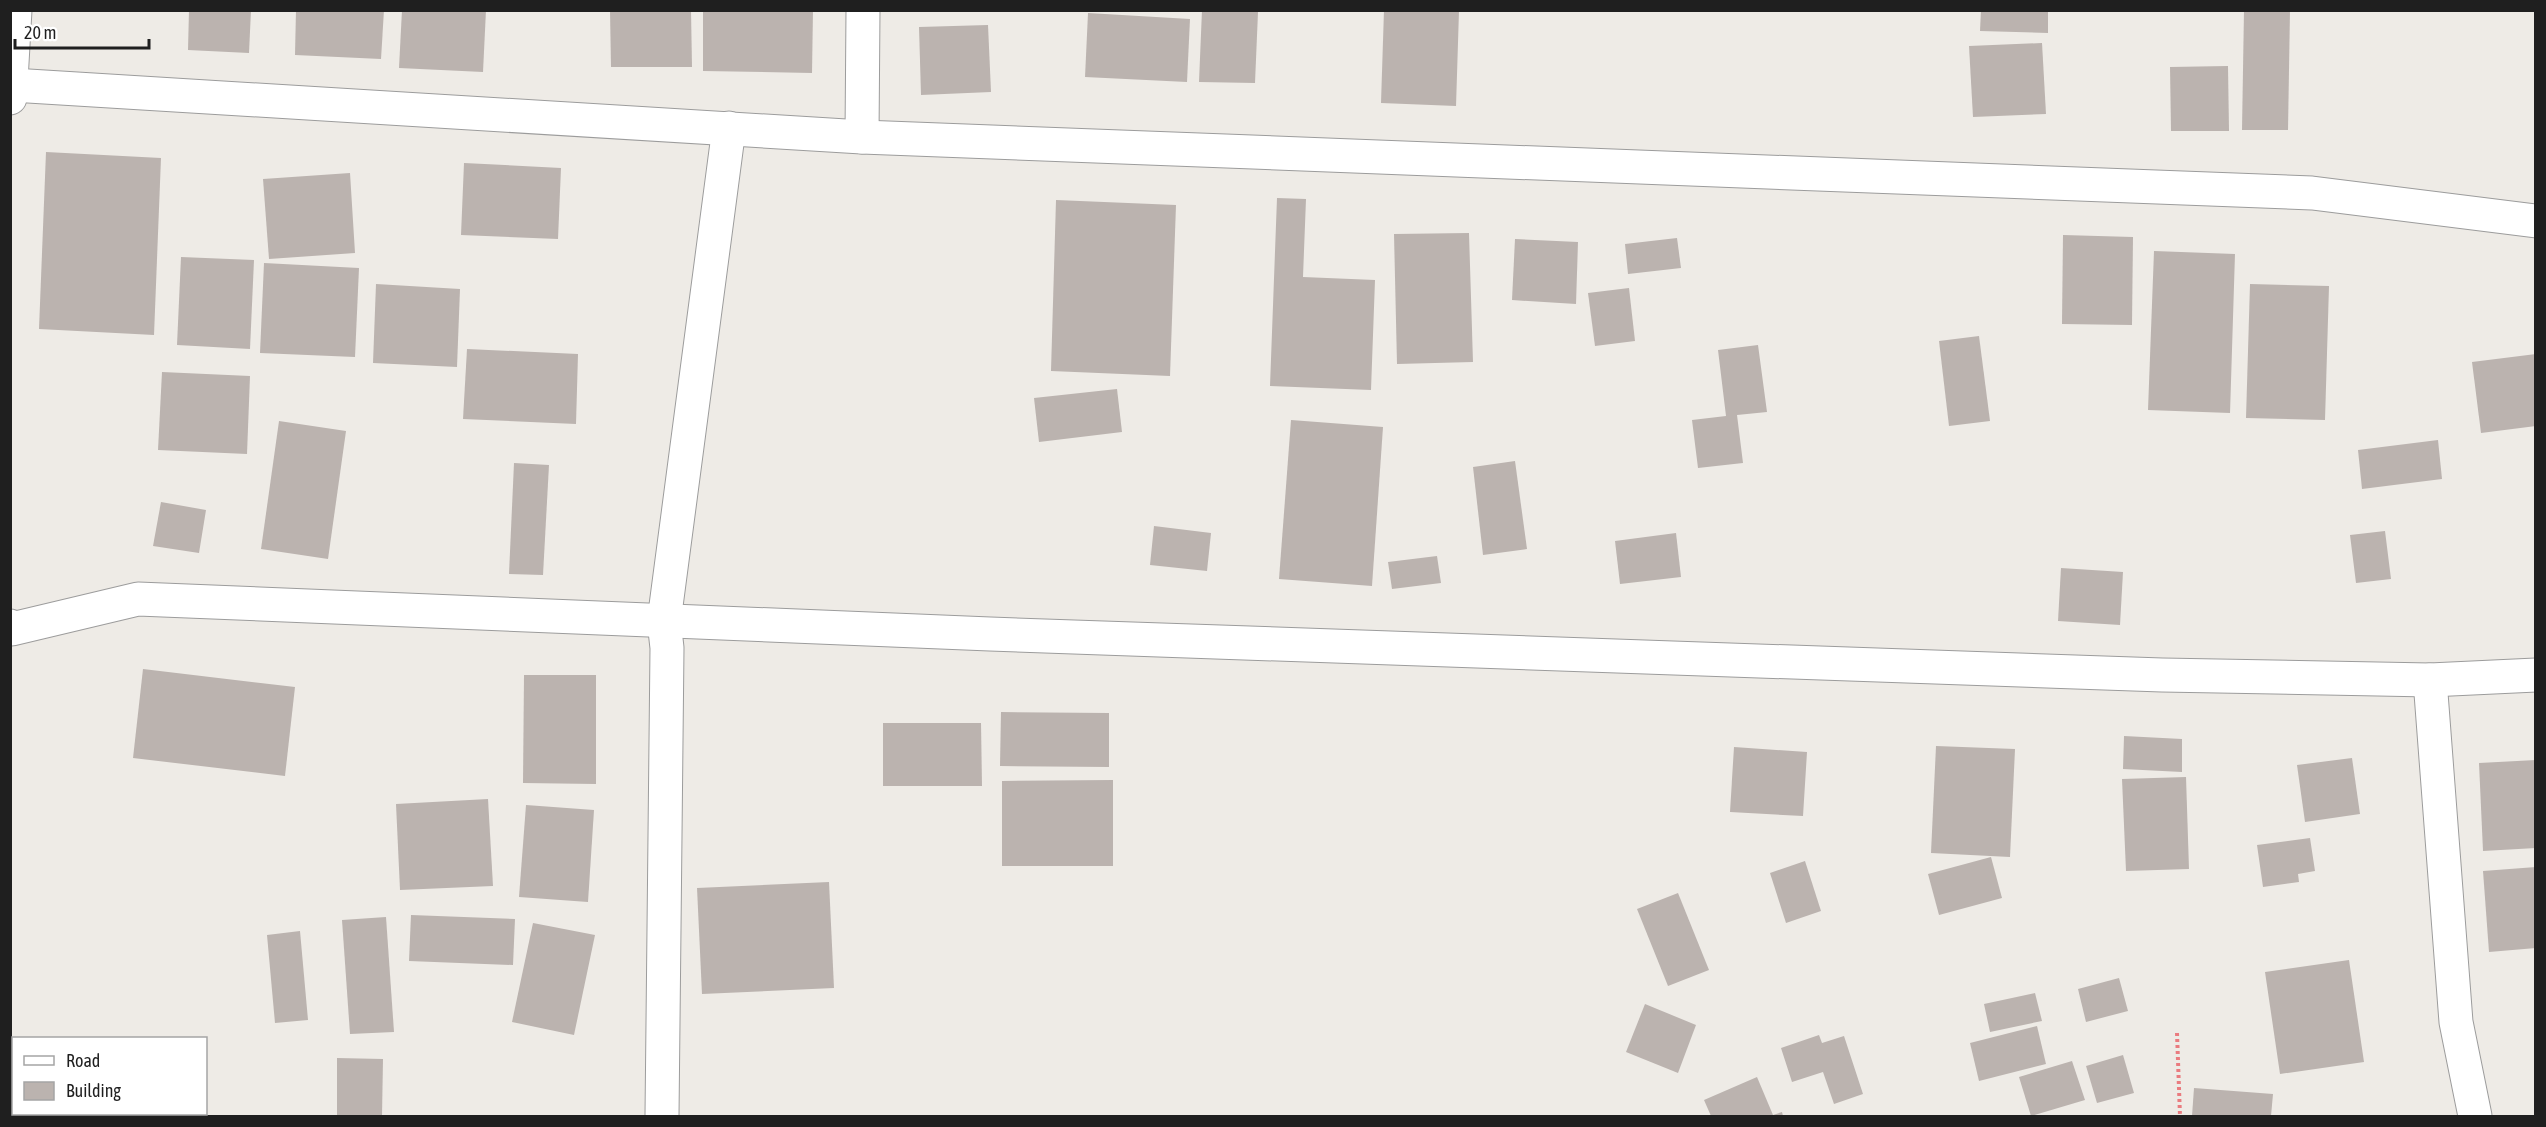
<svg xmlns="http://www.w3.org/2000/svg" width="2546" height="1127" font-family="'Asap Condensed',sans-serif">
<rect width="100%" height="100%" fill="#eeebe6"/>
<g fill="#bbb3af">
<polygon points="189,10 251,10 249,53 188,50"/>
<polygon points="296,10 384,10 381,59 295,55"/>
<polygon points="402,10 486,10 483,72 399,68"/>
<polygon points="610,10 691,10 692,67 611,67"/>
<polygon points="703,10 813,10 812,73 703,71"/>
<polygon points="1202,10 1258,12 1255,83 1199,82"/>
<polygon points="1384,10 1459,10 1456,106 1381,103"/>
<polygon points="1981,10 2048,10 2048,33 1980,31"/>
<polygon points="2244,10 2290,10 2288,130 2242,130"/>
<polygon points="1088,13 1190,19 1187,82 1085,77"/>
<polygon points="988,25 991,92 921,95 919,27"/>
<polygon points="2042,43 2046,114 1973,117 1969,46"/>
<polygon points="2228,66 2229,131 2171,131 2170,67"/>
<polygon points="46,152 161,158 154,335 39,329"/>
<polygon points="464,163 561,168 558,239 461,235"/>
<polygon points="350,173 355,253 269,259 263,179"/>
<polygon points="1277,198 1306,199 1303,277 1375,280 1371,390 1270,386"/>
<polygon points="1056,200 1176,205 1170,376 1051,371"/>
<polygon points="1469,233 1473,362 1397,364 1394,234"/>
<polygon points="2063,235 2133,237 2132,325 2062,324"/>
<polygon points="1677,238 1681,268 1628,274 1625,244"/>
<polygon points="1515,239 1578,242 1576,304 1512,300"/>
<polygon points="2154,251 2235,254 2230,413 2148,410"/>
<polygon points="181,257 254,260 250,349 177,345"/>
<polygon points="264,263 359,268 355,357 260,353"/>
<polygon points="376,284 460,289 457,367 373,363"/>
<polygon points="2250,284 2329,286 2325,420 2246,418"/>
<polygon points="1629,288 1635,341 1595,346 1588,293"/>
<polygon points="1979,336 1990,421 1949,426 1939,341"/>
<polygon points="1758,345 1767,412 1737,415 1743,463 1698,468 1692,420 1726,416 1718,350"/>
<polygon points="467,349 578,354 576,424 463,419"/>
<polygon points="2536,354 2536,426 2481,433 2472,362"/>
<polygon points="162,372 250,376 247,454 158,450"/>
<polygon points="1117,389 1122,432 1039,442 1034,398"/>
<polygon points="1291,420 1383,427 1372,586 1279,579"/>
<polygon points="279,421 346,431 328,559 261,549"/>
<polygon points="2438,440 2442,479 2362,489 2358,450"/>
<polygon points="1515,461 1527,549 1483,555 1473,467"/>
<polygon points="514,463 549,465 543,575 509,574"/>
<polygon points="161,502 206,510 199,553 153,546"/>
<polygon points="1154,526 1211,533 1207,571 1150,565"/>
<polygon points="2385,531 2391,579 2356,583 2350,535"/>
<polygon points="1676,533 1681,577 1620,584 1615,541"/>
<polygon points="1437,556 1441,583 1392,589 1388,562"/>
<polygon points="2061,568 2123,572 2120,625 2058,621"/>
<polygon points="143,669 295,687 285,776 133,758"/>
<polygon points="524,675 596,675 596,784 523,783"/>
<polygon points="1001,712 1109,713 1109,767 1000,766"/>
<polygon points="883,723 981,723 982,786 883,786"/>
<polygon points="2124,736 2182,739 2182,772 2123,769"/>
<polygon points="1936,746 2015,749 2010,857 1931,853"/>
<polygon points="1734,747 1807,752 1803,816 1730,812"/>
<polygon points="2352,758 2360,814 2305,822 2297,765"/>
<polygon points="2536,760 2536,848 2483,851 2479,763"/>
<polygon points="2186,777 2189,869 2126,871 2122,779"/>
<polygon points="1113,780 1113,866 1002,866 1002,781"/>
<polygon points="488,799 493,886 400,890 396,804"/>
<polygon points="526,805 594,810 588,902 519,897"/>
<polygon points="2310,838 2315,871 2298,874 2299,882 2263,887 2257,845"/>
<polygon points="1991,857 2002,898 1939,915 1928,874"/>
<polygon points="1805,861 1821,911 1786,923 1770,873"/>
<polygon points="2536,867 2536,948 2489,952 2483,871"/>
<polygon points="829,882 834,988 702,994 697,888"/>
<polygon points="1678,893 1709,970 1668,986 1637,909"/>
<polygon points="411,915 515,919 513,965 409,961"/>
<polygon points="386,917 394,1032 350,1034 342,920"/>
<polygon points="533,923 595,935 574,1035 512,1022"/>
<polygon points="300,931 308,1020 275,1023 267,935"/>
<polygon points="2349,960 2364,1062 2280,1074 2265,972"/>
<polygon points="2119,978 2128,1011 2086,1022 2078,989"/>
<polygon points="2035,993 2042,1021 1990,1032 1984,1004"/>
<polygon points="1645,1004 1696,1025 1678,1073 1626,1052"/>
<polygon points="2037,1026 2046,1064 1979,1081 1970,1043"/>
<polygon points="1819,1035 1822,1043 1844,1036 1863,1094 1834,1104 1823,1072 1792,1082 1781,1048"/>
<polygon points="2123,1055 2134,1093 2097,1103 2086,1066"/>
<polygon points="337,1058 383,1059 382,1116 337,1116"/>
<polygon points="2072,1061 2085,1100 2031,1116 2019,1077"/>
<polygon points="1757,1077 1773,1115 1782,1112 1783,1116 1711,1116 1704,1100"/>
<polygon points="2194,1088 2273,1094 2271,1116 2192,1116"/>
</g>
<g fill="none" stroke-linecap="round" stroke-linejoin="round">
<defs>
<g id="minor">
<polyline points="12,85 862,137 2312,193 2536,221"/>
<polyline points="10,98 15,10"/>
<polyline points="862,137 863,10"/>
<polyline points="10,626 12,629 138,599 990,634 2162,675 2430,680 2536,675"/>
<polyline points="2430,680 2456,1022 2475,1116"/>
<polyline points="662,1116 667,648 664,621 729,128"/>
</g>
</defs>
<use href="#minor" stroke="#9c9c9c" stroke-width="35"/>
<polyline stroke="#ea7b7f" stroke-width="4" stroke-dasharray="3 3" stroke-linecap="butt" points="2177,1033 2180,1116"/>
<use href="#minor" stroke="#fff" stroke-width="33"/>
</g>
<rect width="2546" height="1127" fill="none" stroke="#1f1f1f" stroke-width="24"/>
<rect x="12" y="1037" width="195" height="78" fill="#ffffff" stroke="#a5a5a5" stroke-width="1.5"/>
<rect x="24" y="1056" width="30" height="9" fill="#ffffff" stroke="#a5a5a5" stroke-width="1.5"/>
<text x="66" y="1067" font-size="18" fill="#1f1f1f">Road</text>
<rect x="24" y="1082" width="30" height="18" fill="#bbb3af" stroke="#a5a5a5" stroke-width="1.5"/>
<text x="66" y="1097" font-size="18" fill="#1f1f1f">Building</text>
<path d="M15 39v9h134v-9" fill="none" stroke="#1f1f1f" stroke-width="3"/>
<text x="24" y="39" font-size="18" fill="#1f1f1f" stroke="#ffffff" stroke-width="4.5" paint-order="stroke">20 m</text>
</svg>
